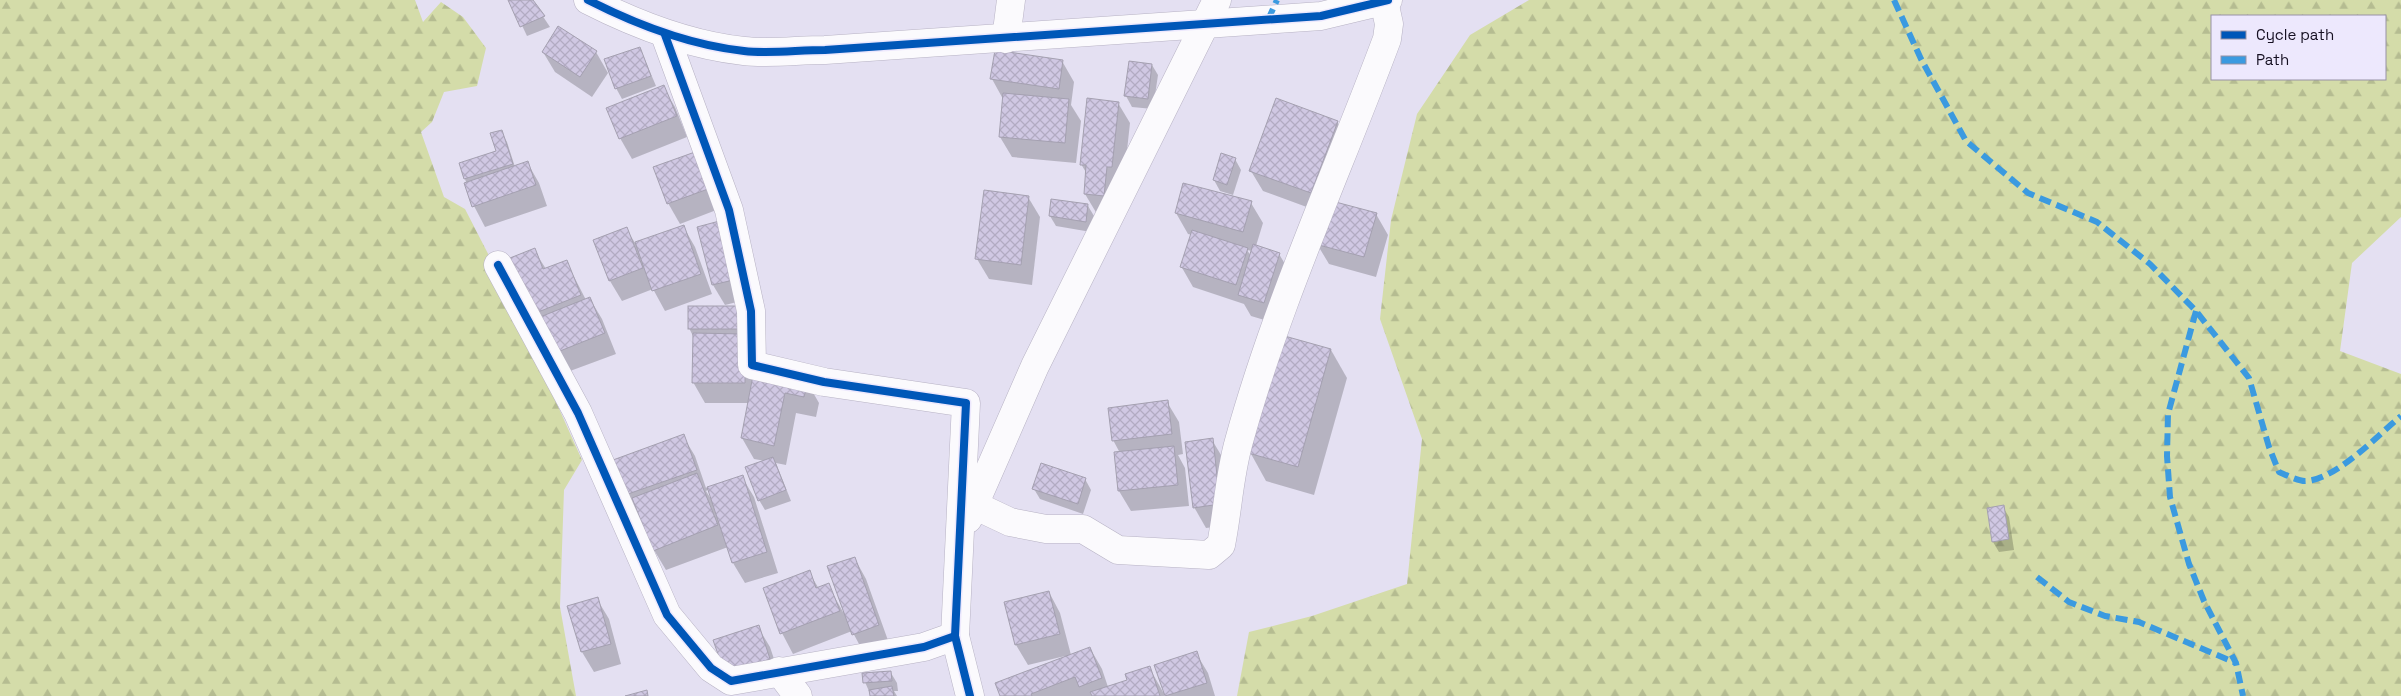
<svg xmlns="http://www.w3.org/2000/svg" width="2401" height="696" font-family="'Space Grotesk',sans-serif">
<defs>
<pattern id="forest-firs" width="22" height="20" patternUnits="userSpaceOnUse" patternTransform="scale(1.25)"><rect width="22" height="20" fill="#d4dca9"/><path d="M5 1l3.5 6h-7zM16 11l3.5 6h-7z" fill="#b5bc91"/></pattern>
<pattern id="building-cross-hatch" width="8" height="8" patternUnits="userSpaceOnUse" patternTransform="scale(1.25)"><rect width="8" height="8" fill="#d0c8e3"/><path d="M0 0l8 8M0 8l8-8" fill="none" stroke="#b2abc2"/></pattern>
</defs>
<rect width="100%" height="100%" fill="#e4e0f2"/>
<g fill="url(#forest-firs)" fill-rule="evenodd">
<polygon points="0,0 415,0 423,22 441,2 463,17 486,48 477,86 444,92 432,122 421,132 444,197 465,209 500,277 582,460 564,490 560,607 576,696 0,696"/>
<path d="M1529,0H2401V217L2352,263L2340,351L2401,374V696H1237L1249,632L1312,616L1407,584L1422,439L1380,319L1391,220L1417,114L1470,35ZM2212,16H2385V79H2212Z"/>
</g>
<g fill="#0003" fill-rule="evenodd">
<polygon points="510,0 532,0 550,27 527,36"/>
<polygon points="640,48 656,86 622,99 616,88"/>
<polygon points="543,52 596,52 608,73 592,97 555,72"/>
<polygon points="1062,61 1074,82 1071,105 1081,121 1076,163 1012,157 1000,137 1003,99 992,79"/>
<polygon points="1152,65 1158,75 1153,109 1132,107 1126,96"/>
<polygon points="663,87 675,107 687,137 632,159 620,138"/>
<polygon points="1118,103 1130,123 1123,187 1097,214 1085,194 1087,174 1081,164"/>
<polygon points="1337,122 1349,142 1327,201 1376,214 1388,235 1376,277 1329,264 1317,244 1323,213 1263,191 1251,171"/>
<polygon points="501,131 507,142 515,167 527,162 539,183 547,206 485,227 474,206 460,164 497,152"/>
<polygon points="694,154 719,209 680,224 668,203"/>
<polygon points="1235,159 1241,170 1233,195 1220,191 1214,180"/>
<polygon points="1028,197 1040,217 1032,285 989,279 977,259"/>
<path d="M1251,203L1263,223L1256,246L1279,254L1291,274L1275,323L1251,316L1244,304L1193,287L1181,266L1192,235L1188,234L1176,213ZM1247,250L1252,251L1251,256Z"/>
<polygon points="1088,206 1094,216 1091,232 1056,226 1050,216"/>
<polygon points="683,226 695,247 712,294 665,311 653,289 622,301 610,281 594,241 626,228 635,243"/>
<polygon points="698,228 753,298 725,305 713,285"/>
<polygon points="534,250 546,269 566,261 586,300 590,299 602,319 616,354 562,374 541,336"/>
<polygon points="740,308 756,356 807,382 819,403 816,417 796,413 786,465 776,463 791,501 765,510 759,500 765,461 754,459 742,438 749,403 705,403 693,382 694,338 689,328"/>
<polygon points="1331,350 1347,378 1314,495 1266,481 1250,452"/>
<polygon points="1167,402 1179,422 1183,454 1178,455 1185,468 1189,506 1131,511 1119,491 1115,453 1120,453 1113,440"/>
<path d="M683,436L695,456L706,488L742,477L754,497L778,573L745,583L733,563L728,547L666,570L654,550L640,514L638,515L626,494ZM709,489L711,499L706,491Z"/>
<polygon points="1212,440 1224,460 1231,525 1206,528 1194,507"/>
<polygon points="1085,479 1091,490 1083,514 1040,499 1034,489"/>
<polygon points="2003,507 2009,517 2014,550 1999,552 1993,542 1988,509"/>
<polygon points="855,559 866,579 890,646 865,655 852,631 793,654 782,633 809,572 819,589 828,585 843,612 845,611"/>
<polygon points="1049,592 1060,613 1071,655 1090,648 1102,669 1108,687 1129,680 1149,667 1163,692 1196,653 1208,673 1215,696 1166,696 1164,693 1164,696 1001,696 1065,657 1065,656 1028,665 1016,645"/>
<polygon points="597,599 609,619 621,664 594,672 582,652"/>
<polygon points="758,627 770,647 781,680 738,694"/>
<polygon points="891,673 897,683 898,691 894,691 897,696 871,696 865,682"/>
</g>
<g fill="url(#building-cross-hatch)" stroke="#a4a0b0">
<polygon points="508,0 533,0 545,16 520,27"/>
<polygon points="558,26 597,51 580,77 542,52"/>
<polygon points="640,47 651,76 615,89 604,59"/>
<polygon points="995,50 1063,60 1059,89 990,79"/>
<polygon points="1129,61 1152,64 1148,99 1124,96"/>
<polygon points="664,85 677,116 619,139 606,108"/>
<polygon points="1003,93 1069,99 1065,143 999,137"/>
<polygon points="1087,98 1119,102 1112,167 1107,167 1104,196 1084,194 1086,165 1080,165"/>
<polygon points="1276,98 1338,121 1311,193 1249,171"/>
<polygon points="502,130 513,164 464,179 459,163 496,151 490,133"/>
<polygon points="695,152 708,189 667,204 653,167"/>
<polygon points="1221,153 1236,158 1227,185 1213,180"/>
<polygon points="528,161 536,185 472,207 464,183"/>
<polygon points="1183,183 1252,201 1243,232 1175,213"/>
<polygon points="984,190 1029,196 1021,265 975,259"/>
<polygon points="1051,199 1088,204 1086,222 1049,216"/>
<polygon points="1328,200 1377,213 1364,257 1315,244"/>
<polygon points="727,219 742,278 712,285 697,227"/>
<polygon points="684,225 701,274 652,291 635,242"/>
<polygon points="627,227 643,268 609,281 593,240"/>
<polygon points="1192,230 1248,248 1236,285 1180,267"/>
<polygon points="1253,244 1280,253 1264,303 1238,295"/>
<polygon points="535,248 543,269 567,260 581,295 528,316 505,260"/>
<polygon points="590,297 605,333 550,355 535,319"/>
<rect x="688" y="306" width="53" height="23"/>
<polygon points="693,333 745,334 745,383 692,383"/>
<polygon points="1281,335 1331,349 1298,467 1248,453"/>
<polygon points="754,370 808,381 804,397 785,393 774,446 741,438"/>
<polygon points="1168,400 1172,434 1112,441 1108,408"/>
<polygon points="684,434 697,470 625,495 613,460"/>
<polygon points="1213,438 1220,504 1193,508 1185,442"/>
<polygon points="1174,446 1178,485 1118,491 1114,452"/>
<polygon points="773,457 786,490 758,501 745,467"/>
<polygon points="1041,463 1086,478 1078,504 1032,489"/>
<polygon points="697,473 718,525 653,551 632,498"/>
<polygon points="743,475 767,552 732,563 707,487"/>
<polygon points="2004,505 2009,539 1992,542 1987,508"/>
<polygon points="855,557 879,625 852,635 827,566"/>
<polygon points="810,570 816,588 829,583 840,611 780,634 763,588"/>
<polygon points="1049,591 1060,634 1015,645 1004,602"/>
<polygon points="598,597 611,644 581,652 567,606"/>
<polygon points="759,625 770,659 725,674 713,640"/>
<polygon points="1090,647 1102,678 1079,687 1075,677 1031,694 1032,696 1000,696 995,683"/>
<polygon points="1197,651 1207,683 1165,696 1154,665"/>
<polygon points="1150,666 1160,696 1092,696 1090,692 1127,680 1125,674"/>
<polygon points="891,671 892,681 863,683 862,673"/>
<polygon points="892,686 894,696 870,696 869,690"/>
<polygon points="647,690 648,696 625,696"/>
</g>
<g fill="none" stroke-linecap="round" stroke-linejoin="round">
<defs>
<g id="minor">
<path d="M588,0C637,25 688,45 744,51C770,54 798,50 825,50L1321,16L1388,0"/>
<polyline points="665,35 729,210 751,311 752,365 824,382 966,403 955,636 970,696"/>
<polyline points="1006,39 1011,0"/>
<polyline points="498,265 578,413 667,615 711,668 731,681 924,647 955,636"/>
<path d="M974,505L1010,522L1046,529H1083L1118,550L1209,555L1221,545C1228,510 1229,476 1239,441C1277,303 1337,173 1387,39L1389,24L1384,1"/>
<polyline points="968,519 1035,366 1217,0"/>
<polyline points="779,671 798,696"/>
</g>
</defs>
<use href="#minor" stroke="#b7b2c4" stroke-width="29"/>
<use href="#minor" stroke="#fbfafd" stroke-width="28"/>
<g stroke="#3b9ae0" stroke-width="6" stroke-dasharray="12 6" stroke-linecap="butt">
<path d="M1894,0L1921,59L1966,141L2028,193L2097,222L2150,264L2196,311L2249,378L2269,447L2279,472C2286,475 2298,481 2305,481C2336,480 2378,435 2401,416"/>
<polyline points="1268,20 1277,0"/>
<polyline points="2196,311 2168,414 2167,456 2170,497 2189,564 2204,601 2236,663 2243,696"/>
<polyline points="2037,577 2069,602 2105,616 2139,622 2236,663"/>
</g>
<defs>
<g id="cycleway">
<path d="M588,0C637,25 688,45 744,51C770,54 798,50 825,50L1321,16L1388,0"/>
<polyline points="665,35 729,210 751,311 752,365 824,382 966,403 955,636 970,696"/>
<polyline points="498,265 578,413 667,615 711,668 731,681 924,647 955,636"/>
</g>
</defs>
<use href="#cycleway" stroke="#ede8fd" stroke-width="11"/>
<use href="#cycleway" stroke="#0057b8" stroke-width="8"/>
</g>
<rect x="2211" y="15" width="175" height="65" fill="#ede8fd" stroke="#9792a5"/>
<rect x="2221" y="31" width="25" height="8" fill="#0057b8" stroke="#9792a5"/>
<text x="2256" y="40" font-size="15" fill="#161022">Cycle path</text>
<rect x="2221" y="56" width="25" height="8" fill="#3b9ae0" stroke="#9792a5"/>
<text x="2256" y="65" font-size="15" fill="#161022">Path</text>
</svg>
